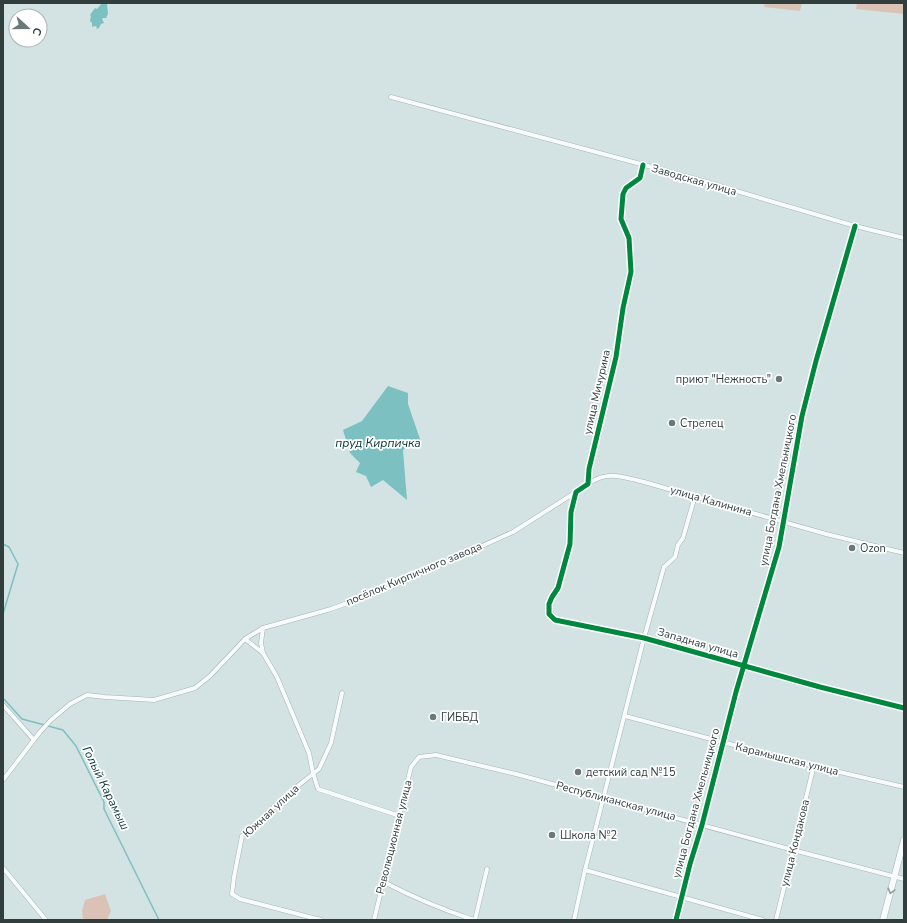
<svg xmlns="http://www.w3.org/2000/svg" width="907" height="923" font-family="'Nunito Sans',sans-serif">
<rect width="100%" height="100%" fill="#d3e3e3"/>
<g fill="#dbc2b7">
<polygon points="765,3 802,3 800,11 764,7"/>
<polygon points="857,3 904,4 904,14 856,9"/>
<polygon points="105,894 111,911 108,917 108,920 83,919 82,911 85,900"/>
</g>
<g fill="#7dc0c1">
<polygon points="102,3 107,4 108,14 106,18 103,18 102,19 104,23 101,24 99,28 96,29 97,27 95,26 92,27 92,23 90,21 91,16 90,15 95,8 97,9"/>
<polygon points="388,386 408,393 408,404 422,445 411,445 403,450 407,500 383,480 371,487 366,476 356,472 360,463 350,453 343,430 362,421"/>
</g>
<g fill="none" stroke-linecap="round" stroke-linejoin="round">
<g stroke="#7dc0c1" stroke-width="1.5">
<polyline points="3,544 9,547 18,564 3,614"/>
<polyline points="3,698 22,719 63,730 76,746 104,802 104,809 159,920"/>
</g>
<defs>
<g id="street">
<polyline points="391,97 689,177 855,226 904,238"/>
<polyline points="643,165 640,178 626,188 623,194 621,219 629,238 631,272 623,308 616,357 589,469 588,484 576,492 571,512 570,544 558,588 552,597 549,604 549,614 555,620 644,638 820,687 904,708"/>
<path d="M588,484C608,470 622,477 644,482L826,534L904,553"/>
<polyline points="245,639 263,653 277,677 309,753 313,773 318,789 400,816"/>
<polyline points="263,653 261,643 263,628"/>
<polyline points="3,705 34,740"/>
<polyline points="625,716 801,763 904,787"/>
<polyline points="3,780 40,732 51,720 70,704 87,695 105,697 154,700 195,688 210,676 245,639 263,628 331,609 391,587 513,532 576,492"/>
<polyline points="3,868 46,920"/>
<polyline points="585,870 763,920"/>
<path d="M384,882C414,898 441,909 474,920"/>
<polyline points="321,920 240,899 232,894 234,877 242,836 294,789 319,769 331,743 342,693"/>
<polyline points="374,920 411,767 419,757 436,755 516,774 793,850 904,879"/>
<polyline points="475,920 487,869"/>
<polyline points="574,920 585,870 644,638 664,567 675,557 678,545 683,538 695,496"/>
<polyline points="676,920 690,864 702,825 736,692 779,547 802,416 816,361 855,226"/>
<polyline points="776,920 814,765"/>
</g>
<polyline id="secondary" points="883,920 904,840"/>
</defs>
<use href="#street" stroke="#a5b2b2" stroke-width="5"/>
<use href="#secondary" stroke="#a5b2b2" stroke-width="7"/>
<use href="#street" stroke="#f8fbfb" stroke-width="4"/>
<use href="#secondary" stroke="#f8fbfb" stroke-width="6"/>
<defs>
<g id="cycleway">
<polyline points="643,165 640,178 626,188 623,194 621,219 629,238 631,272 623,308 616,357 589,469 588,484 576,492 571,512 570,544 558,588 552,597 549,604 549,614 555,620 644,638 820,687 904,708"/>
<polyline points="676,920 690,864 702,825 736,692 779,547 802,416 816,361 855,226"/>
</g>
</defs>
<use href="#cycleway" stroke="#fff" stroke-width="8"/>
<use href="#cycleway" stroke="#00873e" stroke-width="5"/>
</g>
<defs><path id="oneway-chevron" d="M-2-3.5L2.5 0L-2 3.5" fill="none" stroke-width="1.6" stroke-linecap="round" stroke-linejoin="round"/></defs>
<use stroke="#959c9c" href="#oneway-chevron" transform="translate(891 891) rotate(105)"/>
<g fill="#6a7878" stroke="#fff" stroke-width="1.5">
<circle cx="779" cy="379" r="4"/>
<circle cx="672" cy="423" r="4"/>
<circle cx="852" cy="548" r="4"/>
<circle cx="433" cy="717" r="4"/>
<circle cx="578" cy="772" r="4"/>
<circle cx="552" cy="835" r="4"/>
</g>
<g text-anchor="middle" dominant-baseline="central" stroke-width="3.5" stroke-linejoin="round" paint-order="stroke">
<g font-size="11" fill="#323e3e" stroke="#fff">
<text transform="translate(694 180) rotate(16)">Заводская улица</text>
<text transform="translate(597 392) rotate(-77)">улица Мичурина</text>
<text transform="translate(778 490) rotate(-79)">улица Богдана Хмельницкого</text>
<text transform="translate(711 501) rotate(16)">улица Калинина</text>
<text transform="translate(414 574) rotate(-23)">посёлок Кирпичного завода</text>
<text transform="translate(698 643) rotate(16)">Западная улица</text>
<text transform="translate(787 759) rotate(14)">Карамышская улица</text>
<text transform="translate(616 801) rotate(15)">Республиканская улица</text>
<text transform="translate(696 803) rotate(-75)">улица Богдана Хмельницкого</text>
<text transform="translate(271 811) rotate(-43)">Южная улица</text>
<text transform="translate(394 837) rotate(-76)">Революционная улица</text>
<text transform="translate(795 843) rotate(-76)">улица Кондакова</text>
</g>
<g font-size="11" fill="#323e3e" stroke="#fff" text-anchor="start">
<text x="771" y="379" text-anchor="end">приют "Нежность"</text>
<text x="680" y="423">Стрелец</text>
<text x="860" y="548">Ozon</text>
<text x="441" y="717">ГИББД</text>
<text x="586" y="772">детский сад №15</text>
<text x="560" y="835">Школа №2</text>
</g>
<g font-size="12" font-style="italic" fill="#053334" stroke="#fff">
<text x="378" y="443">пруд Кирпичка</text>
<text transform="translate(106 788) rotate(64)">Голый Карамыш</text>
</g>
</g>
<rect width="907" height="923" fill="none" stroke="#323e3e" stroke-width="8"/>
<g transform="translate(28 28) rotate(111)"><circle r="19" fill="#ffffff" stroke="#adb2b2"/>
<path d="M0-3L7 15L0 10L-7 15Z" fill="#6a7878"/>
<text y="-6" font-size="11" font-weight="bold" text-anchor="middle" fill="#323e3e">С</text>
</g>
</svg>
